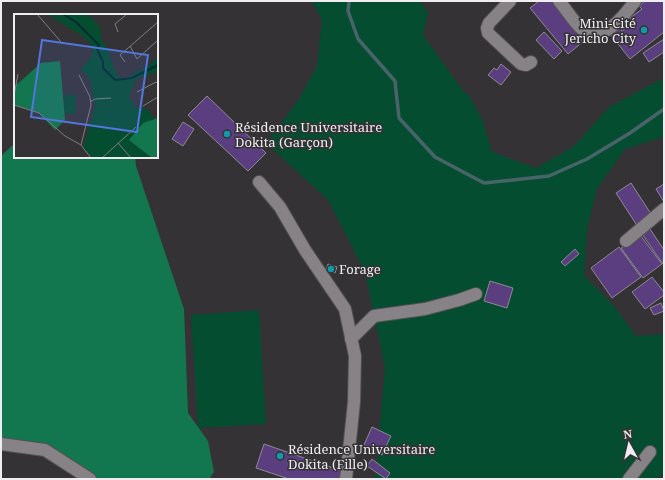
<svg xmlns="http://www.w3.org/2000/svg" width="665" height="480" font-family="'Noto Serif',serif">
<rect width="100%" height="100%" fill="#353236"/>
<g fill="#044d31">
<polygon points="312,1 420,1 428,13 423,35 461,88 470,97 482,119 492,152 536,168 573,147 609,107 664,78 664,137 625,149 597,189 587,230 584,276 614,306 636,336 664,334 664,470 658,479 375,479 385,368 365,272 328,200 266,143 299,99 317,66 322,20"/>
<polygon points="259,310 266,424 198,428 191,315"/>
</g>
<polygon fill="#12774f" points="15,143 15,157 135,157 136,166 184,309 188,413 208,441 214,472 209,479 85,479 46,451 1,438 1,156"/>
<g fill="none" stroke-linecap="round" stroke-linejoin="round">
<polyline stroke="#496469" stroke-width="3.5" points="349,1 348,11 358,39 395,81 399,118 435,157 484,183 549,176 587,159 630,133 664,109"/>
</g>
<g fill="#5a3e80" stroke="#8c8a8f">
<polygon points="539,1 553,1 585,40 568,54 530,8"/>
<polygon points="645,1 664,1 664,32 630,59 611,35 620,28 622,31 634,22 630,18 642,9 639,6"/>
<polygon points="544,32 562,51 554,59 536,40"/>
<polygon points="664,39 664,52 649,62 643,53"/>
<polygon points="501,64 511,72 501,85 488,75 494,68 497,70"/>
<polygon points="207,96 266,153 248,171 188,115"/>
<polygon points="183,122 194,129 183,146 172,139"/>
<polygon points="631,183 651,214 636,224 616,193"/>
<polygon points="664,184 664,202 656,189"/>
<polygon points="650,229 664,250 663,264 642,234"/>
<polygon points="640,235 662,264 643,278 621,248"/>
<polygon points="619,247 641,277 612,298 591,268"/>
<polygon points="575,249 579,254 565,266 561,262"/>
<polygon points="328,264 337,267 335,273 326,270"/>
<polygon points="652,277 664,292 664,295 645,309 632,292"/>
<polygon points="490,281 513,288 507,308 484,301"/>
<polygon points="661,303 664,311 654,315 650,308"/>
<polygon points="372,427 391,436 382,455 363,447"/>
<polygon points="264,444 342,471 339,479 289,479 256,468"/>
<polygon points="372,459 390,473 386,479 367,466"/>
</g>
<g fill="none" stroke-linecap="round" stroke-linejoin="round">
<defs>
<g id="minor">
<polyline points="510,1 489,23 487,28 488,33 521,64 526,65 531,62"/>
<path d="M559,1C567,10 574,23 583,30C603,44 625,15 635,1"/>
<polyline points="259,182 280,207 305,250 345,309 355,356 354,402 346,479"/>
<polyline points="626,241 664,209"/>
<polyline points="351,339 374,316 425,309 459,300 476,294"/>
<polyline points="1,444 45,450 90,479"/>
<polyline points="629,479 650,452"/>
</g>
</defs>
<use href="#minor" stroke="#545154" stroke-width="14"/>
<use href="#minor" stroke="#868286" stroke-width="12"/>
</g>
<g fill="#0f9aa8" stroke="#353236" stroke-width="1.5">
<circle cx="644" cy="30" r="4"/>
<circle cx="227" cy="134" r="4"/>
<circle cx="331" cy="269" r="4"/>
<circle cx="280" cy="456" r="4"/>
</g>
<g text-anchor="middle" dominant-baseline="central" stroke-width="3" stroke-linejoin="round" paint-order="stroke">
<g font-size="13" fill="#efedef" stroke="#353236" text-anchor="start">
<text x="636" y="23" text-anchor="end">Mini-Cité<tspan x="636" dy="15">Jericho City</tspan></text>
<text x="235" y="127">Résidence Universitaire<tspan x="235" dy="15">Dokita (Garçon)</tspan></text>
<text x="339" y="269">Forage</text>
<text x="288" y="449">Résidence Universitaire<tspan x="288" dy="15">Dokita (Fille)</tspan></text>
</g>
</g>
<g transform="translate(14 14)">
<rect width="144" height="144" fill="#353236"/>
<path d="M33,0H74L86,13L88,27L96,38L95,41L103,61L110,65L132,53L144,44V58L124,64L119,70L115,83L122,94L133,95L140,104H144L115,126L138,144H79L69,133L81,93L76,65L67,55L77,44L79,36L75,28L70,23ZM51,81H62L61,100L50,99Z" fill="#044d31"/>
<path d="M46,47L51,106L41,116L25,99L0,91V73L27,49ZM144,104V144H138L115,126L129,109Z" fill="#12774f"/>
<path fill="none" stroke="#022a30" stroke-width="2" d="M49,0L62,8L85,31L83,35L89,48V54L101,66L118,64L144,51"/>
<path fill="none" stroke="#7f7d80" stroke-width="1" d="M23,0L47,28M104,18L101,10L113,0M116,32L123,45L144,26M111,48L106,41L144,8M65,61L76,83L77,91L67,131M123,78L142,68L144,70M0,82L4,60M76,88L81,85L97,84M0,91L25,99L51,122L67,131L77,144M129,92L144,83M104,129L117,144M88,144L122,113"/>
<path fill="#5276de" fill-opacity="0.15" stroke="#5276de" stroke-width="2" d="M28,26L134,41L123,118L17,103Z"/>
<rect width="144" height="144" fill="none" stroke="#efedef" stroke-width="2"/>
</g>
<rect width="665" height="480" fill="none" stroke="#efedef" stroke-width="4"/>
<g transform="translate(629 444) rotate(352)" stroke="#353236" stroke-width="3" paint-order="stroke">
<path d="M0-3L7 15L0 10L-7 15Z" fill="#efedef"/>
<text y="-6" font-size="11" font-weight="bold" text-anchor="middle" fill="#efedef">N</text>
</g>
</svg>
